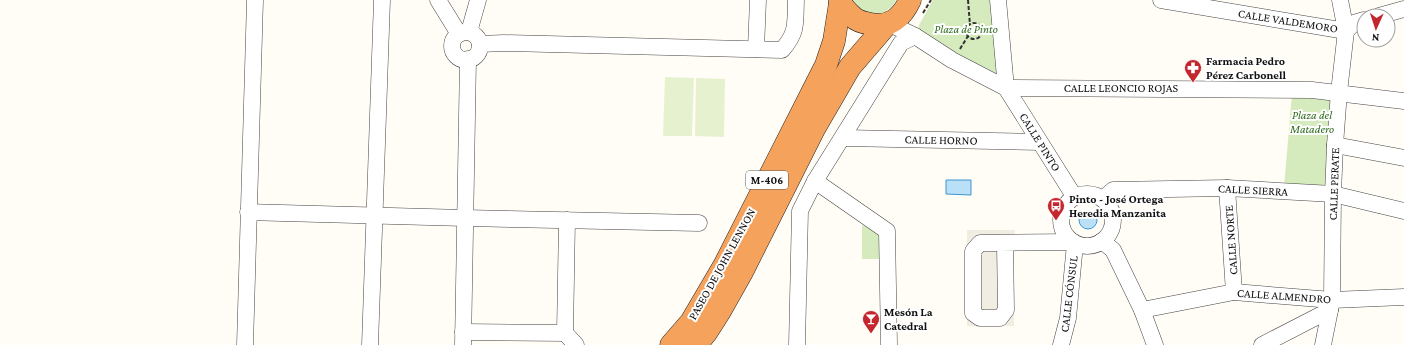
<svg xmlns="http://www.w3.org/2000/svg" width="1404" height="345" font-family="'Crimson Pro',serif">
<rect width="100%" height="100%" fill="#fffdf5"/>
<g fill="#d5ebbd">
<path d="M848,0H896C890,12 874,20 861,14C856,12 852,4 848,0Z"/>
<polygon points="933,0 993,0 998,77 918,34 919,25"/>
<polygon points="1292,94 1333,95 1328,186 1284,187"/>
<polygon points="862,225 881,233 882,259 862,259"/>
</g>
<g fill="#e6f2cf">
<polygon points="665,77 694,78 692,136 663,136"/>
<polygon points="696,78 725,79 724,137 695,136"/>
</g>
<polygon fill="#f1ede2" points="967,230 1015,230 1013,258 1014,326 967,326"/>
<g fill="#b9e0f7" stroke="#3f96cf">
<polygon points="946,180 971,180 971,195 946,194"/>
<circle cx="1088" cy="220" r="9"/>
</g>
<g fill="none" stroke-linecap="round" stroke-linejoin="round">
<defs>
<g id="minor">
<polyline points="438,0 459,34"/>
<polyline points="998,0 1006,88 1074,196"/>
<polyline points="1161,0 1346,31 1354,23 1364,20"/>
<polyline points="1379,16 1404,9"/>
<polyline points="890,24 915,36 952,60 1006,88 1312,90 1404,101"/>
<polyline points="469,32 478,0"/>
<circle cx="466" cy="46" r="14"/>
<path d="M480,44L504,43L782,50C798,32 795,23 796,0"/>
<polyline points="756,49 758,0"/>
<polyline points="844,138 1039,142"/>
<polyline points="1335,145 1404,158"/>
<polyline points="815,181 887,231 889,345"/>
<polyline points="1227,188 1234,292"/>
<circle cx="1087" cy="220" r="26"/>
<polyline points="1103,199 1113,190 1227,188 1333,194 1404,211"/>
<polyline points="248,212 465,218 699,223"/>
<polyline points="1102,241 1113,250 1142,310 1155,345"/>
<polyline points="1005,244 1006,310 1000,318 980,318 973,313 973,251 980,243 1073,242"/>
<polyline points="1142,310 1234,292 1332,300 1404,297"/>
<polyline points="463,332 565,333 567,220"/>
<polyline points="565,333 576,345"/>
<polyline points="245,345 255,0"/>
<polyline points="370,345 382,0"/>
<polyline points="463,345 468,59"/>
<polyline points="797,345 800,211 815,181 901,43 915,36"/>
<polyline points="1061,345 1068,318 1075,244"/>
<polyline points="1262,345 1330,310"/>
<polyline points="1323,345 1332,300 1333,194 1335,145 1339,92 1346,31 1340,0"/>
</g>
<g id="highway">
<path d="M840,0V3C844,8 848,13 853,17C857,21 865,23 871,24C890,28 902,17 910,0"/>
<polyline points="671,345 691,322 725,264 826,65 834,41 840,3"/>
<polyline points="696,345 706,333 720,311 742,272 814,129 850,67 887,24"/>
</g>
</defs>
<use href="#minor" stroke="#444" stroke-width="17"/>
<use href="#highway" stroke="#222" stroke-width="23"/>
<g stroke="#333" stroke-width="2" stroke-dasharray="4 2" stroke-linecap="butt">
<polyline points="968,0 970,25"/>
<polyline points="923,13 931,0"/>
<circle cx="974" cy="31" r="8"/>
<polyline points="960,49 968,36"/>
</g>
<use href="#minor" stroke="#fff" stroke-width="16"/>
<use href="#highway" stroke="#f5a25d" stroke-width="22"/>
</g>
<defs>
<symbol id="pharmacy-pin" viewBox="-11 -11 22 30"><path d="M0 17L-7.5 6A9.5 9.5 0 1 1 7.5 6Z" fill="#c4262e" stroke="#fff"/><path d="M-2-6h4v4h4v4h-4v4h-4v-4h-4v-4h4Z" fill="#fff"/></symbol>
<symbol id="bus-pin" viewBox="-11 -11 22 30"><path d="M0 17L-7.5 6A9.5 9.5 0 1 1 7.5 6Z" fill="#c4262e" stroke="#fff"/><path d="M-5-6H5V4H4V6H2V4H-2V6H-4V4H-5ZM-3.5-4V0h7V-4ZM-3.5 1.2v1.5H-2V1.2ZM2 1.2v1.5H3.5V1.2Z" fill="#fff"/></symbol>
<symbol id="bar-pin" viewBox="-11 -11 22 30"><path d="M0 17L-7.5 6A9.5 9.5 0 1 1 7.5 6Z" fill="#c4262e" stroke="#fff"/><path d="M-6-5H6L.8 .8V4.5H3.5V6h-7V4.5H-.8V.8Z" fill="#fff"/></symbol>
</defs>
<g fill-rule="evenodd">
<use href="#pharmacy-pin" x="1183" y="58" width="20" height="27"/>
<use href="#bus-pin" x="1046" y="196" width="20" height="27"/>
<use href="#bar-pin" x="861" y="309" width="20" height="27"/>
</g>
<g text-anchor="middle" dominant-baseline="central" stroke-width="4" stroke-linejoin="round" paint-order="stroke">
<rect fill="#fff" stroke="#585858" stroke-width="1" x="746" y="171" width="42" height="18" rx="3"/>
<g font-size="11" font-weight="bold" fill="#111">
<text x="767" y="180">M-406</text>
</g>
<g font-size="12" fill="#111" stroke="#fff">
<text transform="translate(1288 21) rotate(9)">CALLE VALDEMORO</text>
<text x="1121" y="88">CALLE LEONCIO ROJAS</text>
<text transform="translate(941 140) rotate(1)">CALLE HORNO</text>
<text transform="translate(1040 142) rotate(58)">CALLE PINTO</text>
<text transform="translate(1334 184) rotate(-88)">CALLE PERATE</text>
<text transform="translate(1253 190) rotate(3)">CALLE SIERRA</text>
<text transform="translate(1231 240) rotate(-94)">CALLE NORTE</text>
<text transform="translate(722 264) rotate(-61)">PASEO DE JOHN LENNON</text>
<text transform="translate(1069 294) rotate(-83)">CALLE CÓNSUL</text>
<text transform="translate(1284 296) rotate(4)">CALLE ALMENDRO</text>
</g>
<g font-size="12" font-style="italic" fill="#2f6b1f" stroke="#fff">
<text x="966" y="29">Plaza de Pinto</text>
<text x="1312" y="115">Plaza del<tspan x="1312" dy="14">Matadero</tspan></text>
</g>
<g font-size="12" font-weight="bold" fill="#111" stroke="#fff" text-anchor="start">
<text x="1206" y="61">Farmacia Pedro<tspan x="1206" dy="14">Pérez Carbonell</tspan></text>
<text x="1069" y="199">Pinto - José Ortega<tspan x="1069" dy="14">Heredia Manzanita</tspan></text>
<text x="884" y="312">Mesón La<tspan x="884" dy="14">Catedral</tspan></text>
</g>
</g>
<g transform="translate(1376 28) rotate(183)"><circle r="19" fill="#ffffff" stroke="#a0a0a0"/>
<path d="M0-3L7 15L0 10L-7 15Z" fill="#c4262e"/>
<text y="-6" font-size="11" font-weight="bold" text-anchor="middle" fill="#111111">N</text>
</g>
</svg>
